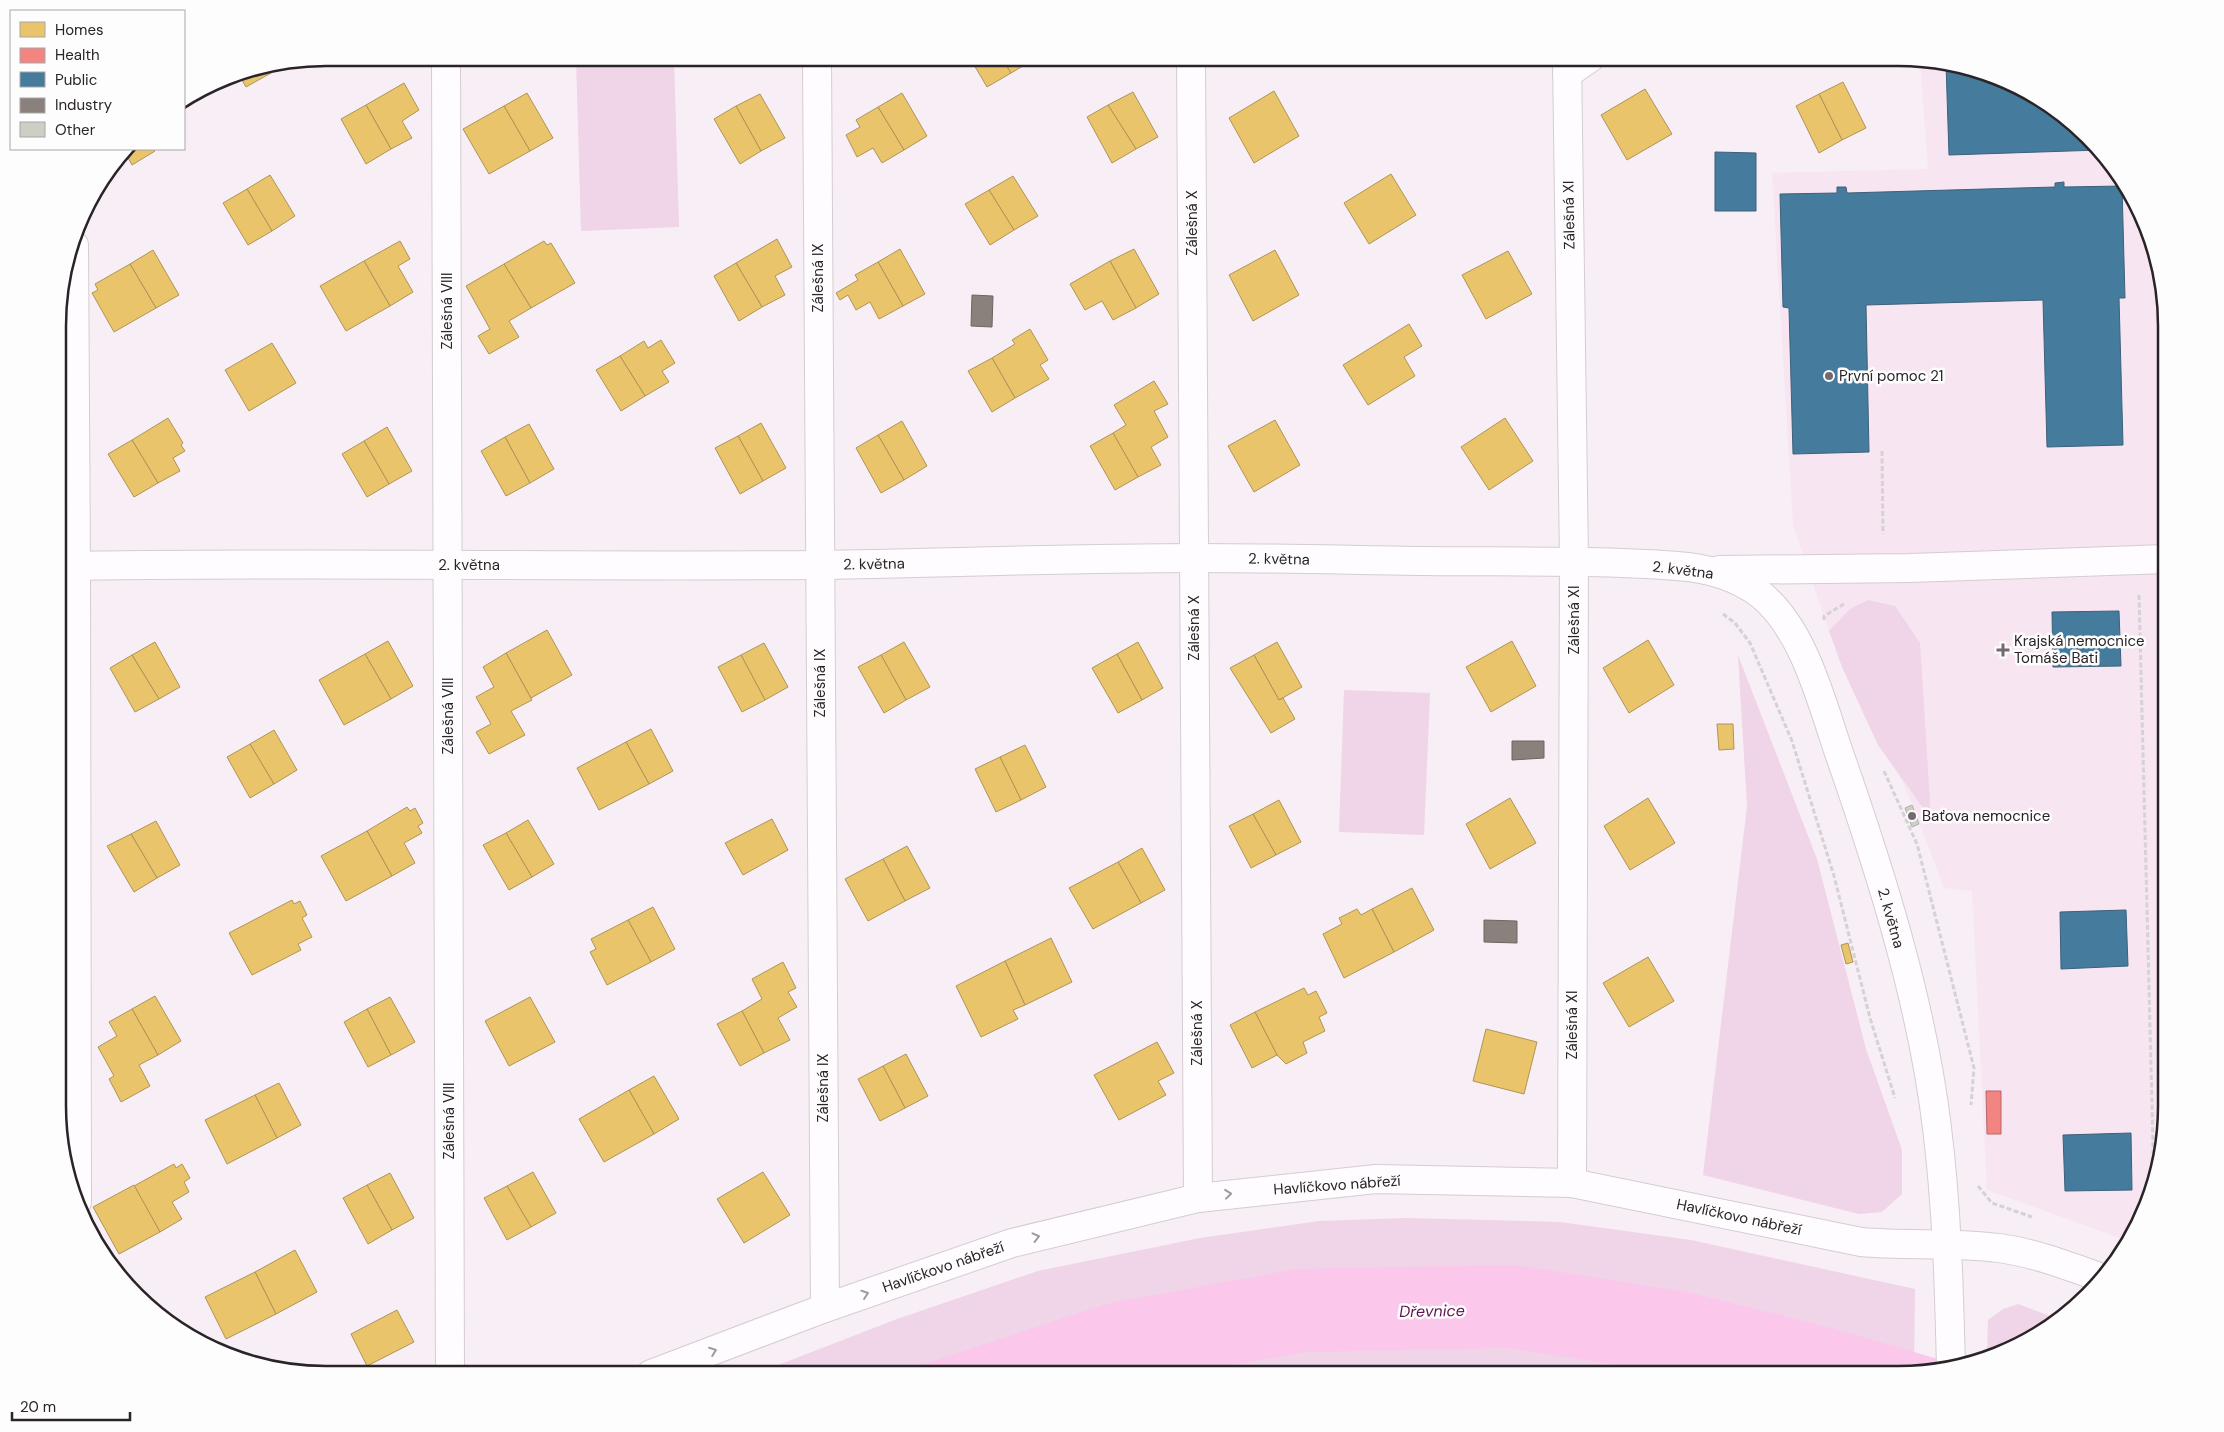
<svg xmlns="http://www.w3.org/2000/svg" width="2224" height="1432" font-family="'DM Sans',sans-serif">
<rect width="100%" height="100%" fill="#f8eef5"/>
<polygon fill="#f8e5f2" points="1920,60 1968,67 2047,103 2100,149 2131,192 2157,256 2166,309 2166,1123 2152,1192 2128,1241 1987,1190 1972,891 1944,888 1911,801 1851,670 1829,631 1793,525 1772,173 1928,169"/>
<g fill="#f0d4e7">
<polygon points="576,58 674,58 679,227 581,231"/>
<polygon points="1868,600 1895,606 1920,643 1931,819 1878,745 1842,667 1829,631 1850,609"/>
<polygon points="1738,655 1817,859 1866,1049 1902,1150 1902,1194 1882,1212 1859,1214 1703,1175 1747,806"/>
<polygon points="1344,690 1430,693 1424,835 1339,832"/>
<polygon points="1406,1218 1560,1222 1691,1240 1915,1289 1914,1374 755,1374 897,1319 1038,1271 1200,1238 1319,1221"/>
<polygon points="2018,1304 2058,1319 2032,1339 1987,1357 1988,1320 2003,1309"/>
</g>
<polygon fill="#fbc8eb" points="1516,1265 1687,1292 1832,1328 1962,1366 1915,1374 1673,1374 1510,1348 1305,1352 1180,1374 895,1374 1106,1304 1296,1269"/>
<g fill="#e9c46a" stroke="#b09456">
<polygon points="970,58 1002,58 1011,73 987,87"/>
<polygon points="1002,58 1034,58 1035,59 1011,73"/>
<polygon points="283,66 271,73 268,69"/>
<polygon points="268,69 271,73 246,87 239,75"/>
<polygon points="1843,82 1866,128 1842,140 1819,94"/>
<polygon points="404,83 419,110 402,121 412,138 391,149 366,105"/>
<polygon points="1645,89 1672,134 1627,160 1601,115"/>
<polygon points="1274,91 1299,136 1254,163 1229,118"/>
<polygon points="1133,92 1158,137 1136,149 1108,105"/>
<polygon points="527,93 553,138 530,151 504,106"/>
<polygon points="902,93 927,136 904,150 878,107"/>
<polygon points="760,94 785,138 761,151 736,106"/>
<polygon points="1819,94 1842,140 1819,153 1796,106"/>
<polygon points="366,105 391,149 366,164 341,119"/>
<polygon points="1108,105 1136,149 1112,163 1087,117"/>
<polygon points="504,106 530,151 489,174 463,129"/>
<polygon points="736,106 761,151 740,164 714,119"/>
<polygon points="878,107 904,150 882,163 873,148 857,157 846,135 860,127 856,120"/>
<polygon points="130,149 153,149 155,151 132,165 126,154"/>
<polygon points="1391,174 1416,215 1369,244 1344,203"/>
<polygon points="270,175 295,216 272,231 247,189"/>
<polygon points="1013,176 1038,216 1014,230 989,190"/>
<polygon points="247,189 272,231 248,245 223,203"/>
<polygon points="989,190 1014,230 990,245 965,204"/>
<polygon points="777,239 792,267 775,276 785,295 762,307 736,263"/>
<polygon points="400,241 410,259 398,266 413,292 390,306 364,261"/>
<polygon points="544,241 547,245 551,243 575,283 531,308 504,264"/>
<polygon points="900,249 925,294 903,306 878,262"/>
<polygon points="1134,249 1159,294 1136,308 1110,261"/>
<polygon points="153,250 179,295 156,308 130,264"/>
<polygon points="1275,250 1299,295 1253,321 1229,275"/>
<polygon points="1508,251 1532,294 1486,319 1462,275"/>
<polygon points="364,261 390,306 346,331 320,286"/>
<polygon points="1110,261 1136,308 1113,320 1102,301 1085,310 1070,284"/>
<polygon points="878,262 903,306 879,319 870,302 856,310 848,295 840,300 836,293 858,280 855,275"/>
<polygon points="736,263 762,307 739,321 714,276"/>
<polygon points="130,264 156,308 114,332 92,293 98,290 95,284"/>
<polygon points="504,264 531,308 509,321 519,337 489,354 478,336 490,329 466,286"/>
<polygon points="1409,324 1422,346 1404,357 1415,376 1368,405 1343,365"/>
<polygon points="1030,329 1048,360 1040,365 1049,379 1015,398 992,358 1015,344 1012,340"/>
<polygon points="661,340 675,363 662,371 669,382 645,396 620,356 644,341 648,348"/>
<polygon points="272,343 296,383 249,411 225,370"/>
<polygon points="620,356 645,396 621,411 596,370"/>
<polygon points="992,358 1015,398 992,412 968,371"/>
<polygon points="1154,381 1168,404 1154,411 1168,437 1151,447 1161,465 1138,477 1113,433 1126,425 1114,405"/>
<polygon points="168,418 183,443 181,445 185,451 173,458 180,471 158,483 132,440"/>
<polygon points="1505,418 1533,461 1489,490 1461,447"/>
<polygon points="1275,420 1300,465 1254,492 1228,446"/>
<polygon points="902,421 927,466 904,480 878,435"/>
<polygon points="761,423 786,468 763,481 738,436"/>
<polygon points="529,424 554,469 530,483 505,437"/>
<polygon points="387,427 412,471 389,484 364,441"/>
<polygon points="1113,433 1138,477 1115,490 1090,446"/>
<polygon points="878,435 904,480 881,493 856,448"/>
<polygon points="738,436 763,481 740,494 715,448"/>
<polygon points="505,437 530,483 506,496 481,451"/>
<polygon points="132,440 158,483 134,497 108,454"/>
<polygon points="364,441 389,484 367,497 342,454"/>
<polygon points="547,630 572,675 531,698 506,653"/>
<polygon points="1648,640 1674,685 1629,713 1603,668"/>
<polygon points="388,641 413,686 391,699 365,654"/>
<polygon points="1512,641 1536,686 1491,712 1466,667"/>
<polygon points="155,642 180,687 159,699 132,655"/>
<polygon points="904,642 930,687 906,700 881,655"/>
<polygon points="1138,642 1163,688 1142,700 1117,654"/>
<polygon points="1277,642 1302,687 1279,700 1254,655"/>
<polygon points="764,643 788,687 765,700 741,655"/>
<polygon points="506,653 532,700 511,711 525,735 489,754 476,732 491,724 476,697 494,687 483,667"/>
<polygon points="365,654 391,699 344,725 319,680"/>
<polygon points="1117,654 1142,700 1118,713 1092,668"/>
<polygon points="132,655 159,699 135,712 110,668"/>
<polygon points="741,655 765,700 742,712 718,667"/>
<polygon points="881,655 906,700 884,713 858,667"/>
<polygon points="1254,655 1279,700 1283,698 1295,719 1271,733 1230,668"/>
<polygon points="1717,724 1733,724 1734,749 1719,750"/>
<polygon points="651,729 673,771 649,784 626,742"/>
<polygon points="274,730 297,770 274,784 250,744"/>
<polygon points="626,742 649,784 599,810 577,768"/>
<polygon points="250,744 274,784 250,798 227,757"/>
<polygon points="1025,745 1046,787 1021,800 1000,757"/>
<polygon points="1000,757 1021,800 996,812 975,769"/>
<polygon points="1510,798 1536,843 1490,869 1466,824"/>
<polygon points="1648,798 1675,843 1630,870 1604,826"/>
<polygon points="1279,800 1301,842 1276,855 1253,814"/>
<polygon points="407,807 410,811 415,808 423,823 418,826 422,833 404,843 415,863 392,876 367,831"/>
<polygon points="1253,814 1276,855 1251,868 1229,826"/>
<polygon points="772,819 788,850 743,875 725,843"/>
<polygon points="528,820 554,864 532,877 506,833"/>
<polygon points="156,821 180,865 157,878 131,834"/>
<polygon points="367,831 392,876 346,901 321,856"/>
<polygon points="506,833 532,877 509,890 483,845"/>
<polygon points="131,834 157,878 134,892 107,846"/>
<polygon points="907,846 930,888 905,901 883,859"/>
<polygon points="1142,848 1165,890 1141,903 1118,862"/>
<polygon points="883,859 905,901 868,921 845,879"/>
<polygon points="1118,862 1141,903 1093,929 1069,888"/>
<polygon points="1412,888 1434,930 1394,952 1372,909"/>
<polygon points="292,900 294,904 300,901 307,915 302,918 312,937 298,944 301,950 252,975 229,933"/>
<polygon points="653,907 675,949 651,962 628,920"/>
<polygon points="1357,909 1361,915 1372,909 1394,952 1344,978 1323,934 1342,924 1339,918"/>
<polygon points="628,920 651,962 607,985 590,952 596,949 591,939"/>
<polygon points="1051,938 1072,982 1025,1005 1005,961"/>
<polygon points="1848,943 1853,962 1846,964 1841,945"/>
<polygon points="1648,957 1674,1001 1629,1027 1603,983"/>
<polygon points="1005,961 1025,1005 1013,1010 1018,1019 981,1037 956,986"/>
<polygon points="783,962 796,988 788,992 797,1007 778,1018 790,1040 764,1053 742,1011 762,999 752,979"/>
<polygon points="1304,988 1308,995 1316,991 1327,1013 1319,1017 1325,1031 1303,1042 1307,1053 1286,1064 1277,1055 1255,1012"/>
<polygon points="155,996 181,1041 158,1055 132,1009"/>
<polygon points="390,997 415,1042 391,1055 367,1009"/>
<polygon points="530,997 555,1042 509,1066 485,1021"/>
<polygon points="132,1009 158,1055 139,1065 150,1086 121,1102 109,1079 114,1076 98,1047 117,1036 109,1022"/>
<polygon points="367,1009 391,1055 368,1067 344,1022"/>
<polygon points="742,1011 764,1053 740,1066 717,1024"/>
<polygon points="1255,1012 1277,1055 1252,1068 1230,1025"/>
<polygon points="1486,1029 1537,1042 1524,1094 1473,1081"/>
<polygon points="1157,1042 1174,1073 1158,1081 1166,1095 1119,1120 1094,1075"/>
<polygon points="906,1054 928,1096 905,1108 883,1066"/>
<polygon points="883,1066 905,1108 880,1121 858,1079"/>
<polygon points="654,1076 679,1119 654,1134 629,1090"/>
<polygon points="279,1083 301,1125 277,1138 255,1095"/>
<polygon points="629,1090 654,1134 604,1162 579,1119"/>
<polygon points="255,1095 277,1138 227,1164 205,1120"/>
<polygon points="174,1164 176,1168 182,1164 190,1178 184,1182 189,1192 172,1202 182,1219 160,1232 134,1186"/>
<polygon points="533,1172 556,1213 531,1227 507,1186"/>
<polygon points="763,1172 790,1215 744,1243 717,1199"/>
<polygon points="390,1173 414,1218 392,1230 367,1185"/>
<polygon points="134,1185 160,1232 119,1254 93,1207"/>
<polygon points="367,1185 392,1230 368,1244 343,1198"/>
<polygon points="507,1186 531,1227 507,1240 484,1198"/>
<polygon points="295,1250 317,1292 276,1314 255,1272"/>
<polygon points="255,1272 276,1314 226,1339 205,1297"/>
<polygon points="397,1310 414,1342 367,1366 351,1334"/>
</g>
<polygon fill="#f28482" stroke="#b66767" points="1986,1091 2001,1091 2001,1134 1987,1134"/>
<g fill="#457b9d" stroke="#3d617a">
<polygon points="1946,64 1968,67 2047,103 2100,150 1949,155"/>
<polygon points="1715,152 1756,153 1756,211 1715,211"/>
<polygon points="2064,182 2064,187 2122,186 2125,298 2119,298 2123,445 2047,447 2043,300 1866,305 1869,452 1793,454 1789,308 1783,307 1780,194 1837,193 1837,187 1846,187 1847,193 2055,187 2055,183"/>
<polygon points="2119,611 2121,666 2053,667 2052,612"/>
<polygon points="2126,910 2128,966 2061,969 2060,912"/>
<polygon points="2131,1133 2132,1190 2065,1191 2063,1135"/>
</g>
<g fill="#8a817c" stroke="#6d6562">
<polygon points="972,295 993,296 992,327 971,326"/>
<polygon points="1512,741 1544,741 1544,758 1512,760"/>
<polygon points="1484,920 1517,921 1517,943 1484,942"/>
</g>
<polygon fill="#cdcfc5" stroke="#b3b0b0" points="1912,805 1919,824 1912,827 1905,808"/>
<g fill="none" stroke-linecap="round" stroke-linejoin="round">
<defs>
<g id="minor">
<polyline points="446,58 450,1374"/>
<polyline points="817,58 825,1308"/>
<polyline points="1191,58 1198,1198"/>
<polyline points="1567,58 1574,562 1572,1183"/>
<polyline points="1567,74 1590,58"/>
<polyline points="74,245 76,566 77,1202"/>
<path d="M60,566C312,562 565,567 818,565C944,563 1071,558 1197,558C1273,558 1349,560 1425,561C1509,562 1593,560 1677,566C1707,568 1736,576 1760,594C1803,628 1821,700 1838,750C1880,870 1922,1002 1937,1128C1947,1208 1949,1288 1951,1368"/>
<polyline points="1720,570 1910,568 2166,559"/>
<path d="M651,1374L825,1308L1012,1243L1198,1198L1376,1179L1572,1183L1861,1242C1907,1246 1954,1242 1999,1248C2035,1253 2069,1266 2102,1278"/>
</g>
</defs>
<use href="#minor" stroke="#d4cdd2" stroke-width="30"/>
<g stroke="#d4d2d4" stroke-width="3" stroke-dasharray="5 2.5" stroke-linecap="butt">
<polyline points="1882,451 1883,534"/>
<polyline points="2139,595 2154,1184"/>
<polyline points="1723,614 1735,623 1750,643 1792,741 1834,876 1870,1018 1895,1098"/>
<polyline points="1824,620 1824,616 1844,604"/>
<polyline points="1884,771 1917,844 1974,1068 1971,1105"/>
<polyline points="1978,1186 1992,1203 2032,1217"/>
</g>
<use href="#minor" stroke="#fefcfe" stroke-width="28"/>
</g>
<defs><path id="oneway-chevron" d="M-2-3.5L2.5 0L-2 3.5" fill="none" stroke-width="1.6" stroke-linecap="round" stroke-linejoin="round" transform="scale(1.25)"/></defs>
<g stroke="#9f9a9d">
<use href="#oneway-chevron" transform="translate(1228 1194) rotate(-6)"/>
<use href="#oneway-chevron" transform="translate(1036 1237) rotate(-14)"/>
<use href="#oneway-chevron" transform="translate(865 1294) rotate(-19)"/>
<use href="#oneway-chevron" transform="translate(713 1351) rotate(-21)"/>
</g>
<g fill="#726a6f" stroke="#fdfdfd" stroke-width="2">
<circle cx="1829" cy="376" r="5"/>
<path d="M2000.5 642.5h5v5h5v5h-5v5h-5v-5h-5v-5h5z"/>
<circle cx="1912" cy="816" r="5"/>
</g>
<g text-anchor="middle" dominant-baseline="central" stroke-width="5" stroke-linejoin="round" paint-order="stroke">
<g font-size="15" fill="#2a2327" stroke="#fdfdfd">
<text transform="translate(1569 215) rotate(-91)">Zálešná XI</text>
<text transform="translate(1192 223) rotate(-90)">Zálešná X</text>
<text transform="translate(818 278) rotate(-90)">Zálešná IX</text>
<text transform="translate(447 311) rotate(-90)">Zálešná VIII</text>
<text transform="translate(1279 559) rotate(1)">2. května</text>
<text transform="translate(874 564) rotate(-1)">2. května</text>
<text x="469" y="565">2. května</text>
<text transform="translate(1683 570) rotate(7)">2. května</text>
<text transform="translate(1574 620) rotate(-90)">Zálešná XI</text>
<text transform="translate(1194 628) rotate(-90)">Zálešná X</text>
<text transform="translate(820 683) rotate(-90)">Zálešná IX</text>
<text transform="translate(448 716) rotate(-90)">Zálešná VIII</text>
<text transform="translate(1891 918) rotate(74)">2. května</text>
<text transform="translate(1572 1025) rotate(-90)">Zálešná XI</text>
<text transform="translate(1197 1033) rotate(-90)">Zálešná X</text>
<text transform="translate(823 1088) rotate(-90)">Zálešná IX</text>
<text transform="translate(449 1121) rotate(-90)">Zálešná VIII</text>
<text transform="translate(1337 1185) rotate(-4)">Havlíčkovo nábřeží</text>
<text transform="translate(1739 1217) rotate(12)">Havlíčkovo nábřeží</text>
<text transform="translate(943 1267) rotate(-19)">Havlíčkovo nábřeží</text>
</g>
<g font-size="15" fill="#2a2327" stroke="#fdfdfd" text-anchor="start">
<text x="1839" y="376">První pomoc 21</text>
<text x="2014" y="641">Krajská nemocnice<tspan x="2014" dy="17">Tomáše Bati</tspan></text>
<text x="1922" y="816">Baťova nemocnice</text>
</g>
<g font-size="16" font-style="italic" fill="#5f134f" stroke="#fdfdfd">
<text transform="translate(1432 1311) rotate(-1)">Dřevnice</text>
</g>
</g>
<path d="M0 0H2224V1432H0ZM326 66H1898A260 260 0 0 1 2158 326V1106A260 260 0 0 1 1898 1366H326A260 260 0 0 1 66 1106V326A260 260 0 0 1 326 66Z" fill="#fdfdfd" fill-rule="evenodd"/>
<path fill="none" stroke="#2a2327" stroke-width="2.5" d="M326 66H1898A260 260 0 0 1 2158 326V1106A260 260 0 0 1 1898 1366H326A260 260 0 0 1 66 1106V326A260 260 0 0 1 326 66Z"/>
<rect x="10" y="10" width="175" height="140" fill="#fdfdfd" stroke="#a9a6a7"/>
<rect x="20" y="22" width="25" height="15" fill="#e9c46a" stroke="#a9a6a7"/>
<text x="55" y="35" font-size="15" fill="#2a2327">Homes</text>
<rect x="20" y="48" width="25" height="15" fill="#f28482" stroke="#a9a6a7"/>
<text x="55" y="60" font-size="15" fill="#2a2327">Health</text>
<rect x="20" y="72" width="25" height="15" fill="#457b9d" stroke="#a9a6a7"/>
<text x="55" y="85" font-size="15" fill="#2a2327">Public</text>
<rect x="20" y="98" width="25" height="15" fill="#8a817c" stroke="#a9a6a7"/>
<text x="55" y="110" font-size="15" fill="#2a2327">Industry</text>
<rect x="20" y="122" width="25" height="15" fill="#cdcfc5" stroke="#a9a6a7"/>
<text x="55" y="135" font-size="15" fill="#2a2327">Other</text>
<path d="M12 1412v8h118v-8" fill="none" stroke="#2a2327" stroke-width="2.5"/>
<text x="20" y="1412" font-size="15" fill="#2a2327" stroke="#fdfdfd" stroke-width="4" paint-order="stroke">20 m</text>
</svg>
